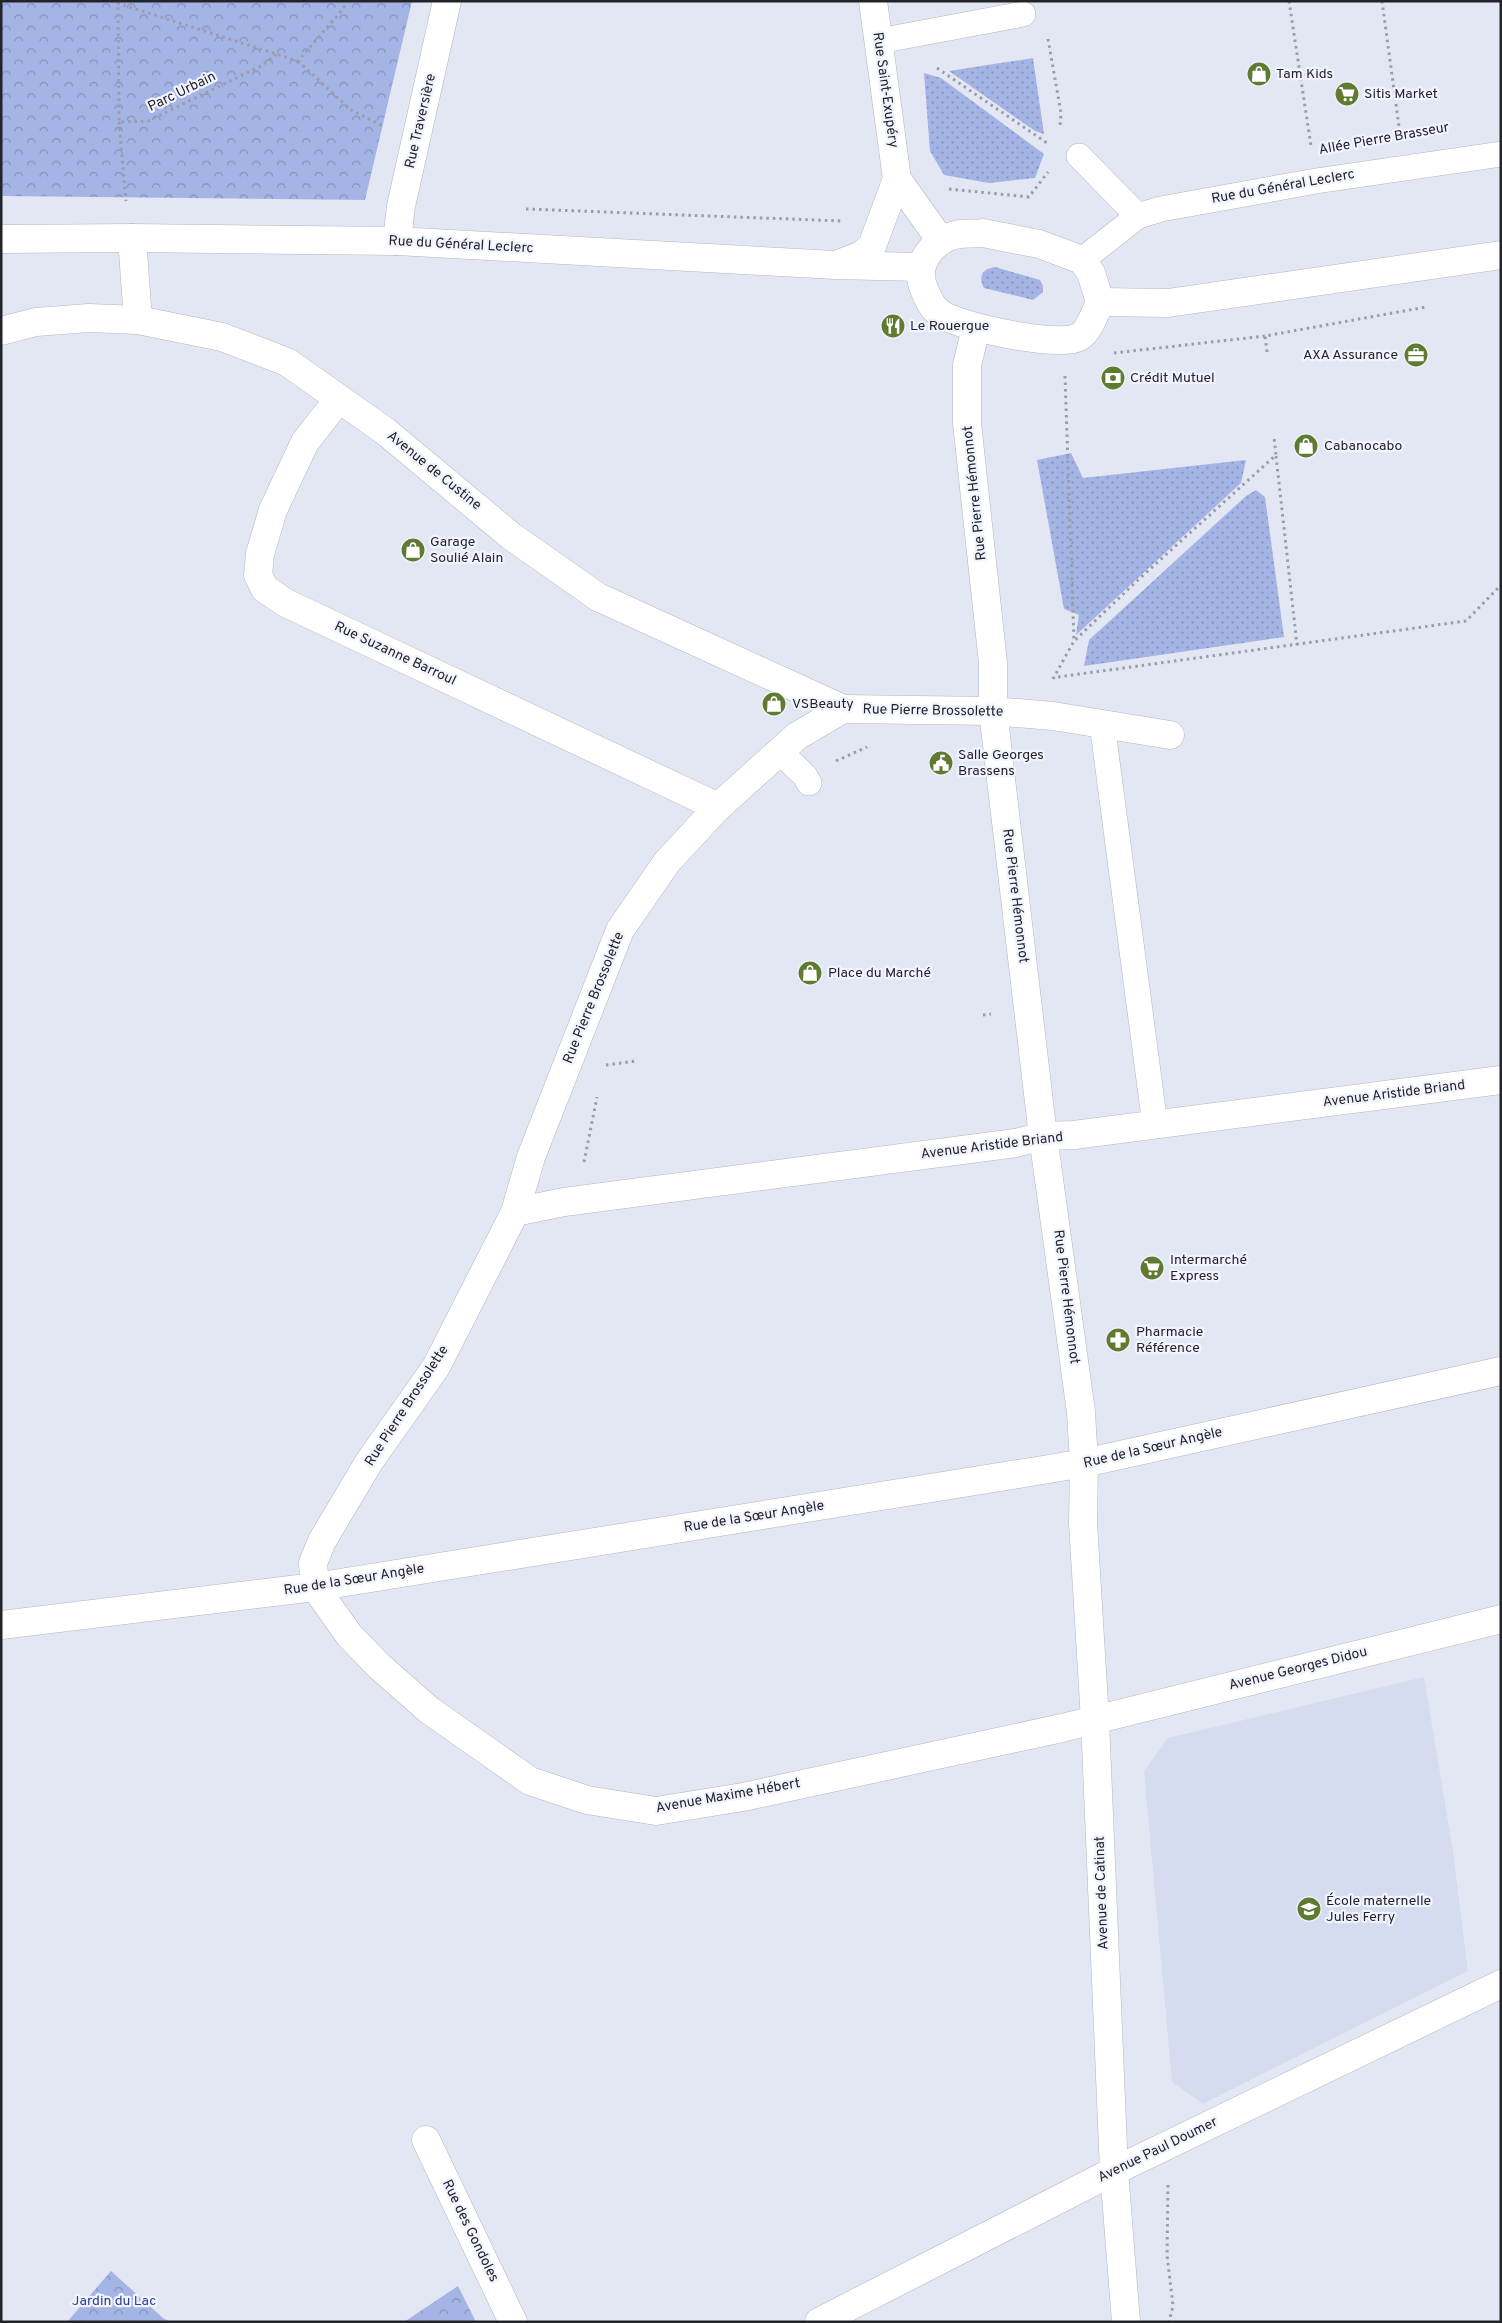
<svg xmlns="http://www.w3.org/2000/svg" width="1502" height="2323" font-family="Overpass,sans-serif">
<defs>
<pattern id="grass-dots" width="8" height="8" patternUnits="userSpaceOnUse" patternTransform="scale(1.25)"><rect width="8" height="8" fill="#a4b4e4"/><path d="M2 2h.1M6 6h.1" fill="none" stroke="#8592b9" stroke-width="1.8" stroke-linecap="round"/></pattern>
<pattern id="park-crowns" width="20" height="18" patternUnits="userSpaceOnUse" patternTransform="scale(1.25)"><rect width="20" height="18" fill="#a4b4e4"/><path d="M2 6a3 3 0 1 1 6 0M12 15a3 3 0 1 1 6 0" fill="none" stroke="#8592b9"/></pattern>
</defs>
<rect width="100%" height="100%" fill="#e3e7f4"/>
<polygon fill="#d5dcef" points="1424,1677 1453,1852 1468,1971 1203,2104 1172,2082 1144,1771 1168,1738"/>
<g fill="url(#grass-dots)">
<polygon points="1033,58 1044,134 1035,131 949,71"/>
<polygon points="924,73 941,78 1044,154 1035,178 989,183 944,175 930,151"/>
<path d="M995,267L1040,280L1043,286V292L1033,300L984,288C978,276 982,269 995,267Z"/>
<polygon points="1071,453 1083,478 1246,460 1241,483 1076,635 1079,615 1064,609 1037,460"/>
<polygon points="1256,490 1265,497 1284,637 1084,666 1089,640 1246,496"/>
</g>
<g fill="url(#park-crowns)">
<polygon points="1,1 412,1 365,200 1,196"/>
<polygon points="111,2271 163,2318 170,2322 67,2322"/>
<polygon points="458,2286 476,2322 404,2322"/>
</g>
<g fill="none" stroke-linecap="round" stroke-linejoin="round">
<defs>
<g id="lane">
<polyline points="879,41 1023,14"/>
<polyline points="1079,156 1138,216"/>
<polyline points="1082,260 1138,216 1161,209 1316,181 1501,154"/>
<polyline points="1102,723 1155,1125"/>
<polyline points="779,751 805,776 809,783"/>
</g>
<g id="street">
<polyline points="873,1 897,179 941,241"/>
<path d="M983,233L1039,244L1082,260L1091,273L1100,302C1095,313 1090,330 1079,337C1059,348 960,327 941,314C932,309 928,298 924,289C913,263 934,238 960,234C968,233 976,234 983,233Z"/>
<polyline points="132,238 138,320"/>
<polyline points="1,239 132,238 397,241 835,265 920,267"/>
<polyline points="397,241 401,206 447,1"/>
<polyline points="841,263 862,255 872,246 897,179"/>
<polyline points="1100,302 1168,303 1501,255"/>
<polyline points="976,328 967,365 967,423 993,663 993,711 1043,1136 1081,1412 1084,1463 1083,1523 1095,1720 1114,2171 1126,2322"/>
<polyline points="1,331 36,322 89,318 138,320 222,337 287,362 385,431 511,536 598,597 843,709"/>
<polyline points="338,400 305,442 273,510 260,554 258,575 265,589 286,603 718,807"/>
<polyline points="1170,735 1053,716 993,711 843,709 797,736 718,807 667,862 620,930 531,1157 515,1212 436,1367 369,1462 322,1541 313,1563 315,1587 349,1635 379,1666 429,1710 530,1781 587,1800 656,1811 743,1797 1062,1728 1501,1619"/>
<polyline points="515,1212 564,1202 1016,1143 1043,1136 1074,1135 1501,1080"/>
<polyline points="1,1625 315,1587 1043,1470 1084,1463 1501,1371"/>
<polyline points="426,2140 513,2322"/>
<polyline points="819,2322 1114,2171 1501,1984"/>
</g>
</defs>
<use href="#lane" stroke="#b2b6c2" stroke-width="26"/>
<use href="#street" stroke="#b2b6c2" stroke-width="29"/>
<g stroke="#9a9da7" stroke-width="3" stroke-dasharray="2.5 4" stroke-linecap="butt">
<polyline points="111,1 298,61 343,9 347,1"/>
<polyline points="118,1 119,122 148,121 261,66 277,54"/>
<polyline points="1289,1 1311,146"/>
<polyline points="1382,1 1400,134"/>
<polyline points="1048,39 1061,113 1060,126"/>
<polyline points="298,61 351,110 383,126"/>
<polyline points="937,68 1047,143"/>
<polyline points="119,122 126,201"/>
<polyline points="949,189 1029,197 1048,172"/>
<polyline points="526,209 842,221"/>
<polyline points="1267,352 1265,336 1426,307"/>
<polyline points="1114,353 1265,336"/>
<polyline points="1065,376 1074,641"/>
<polyline points="1276,456 1297,645"/>
<polyline points="1058,677 1466,621 1501,585"/>
<polyline points="1053,679 1074,641 1138,580 1276,455 1274,437"/>
<polyline points="836,761 867,747"/>
<polyline points="983,1015 991,1014"/>
<polyline points="606,1065 636,1061"/>
<polyline points="584,1162 597,1097"/>
<polyline points="1168,2185 1167,2255 1173,2306 1169,2322"/>
</g>
<use href="#lane" stroke="#fff" stroke-width="25"/>
<use href="#street" stroke="#fff" stroke-width="28"/>
</g>
<defs>
<symbol id="shop-disc" viewBox="-11 -11 22 22"><circle r="9.5" fill="#5f7b30" stroke="#f1f4fe"/><path d="M-5-2.5h2.3a2.7 3.5 0 0 1 5.4 0H5L5.5 6h-11ZM-1.5-2.5h3a1.5 2.3 0 0 0-3 0Z" fill="#fff"/></symbol>
<symbol id="supermarket-disc" viewBox="-11 -11 22 22"><circle r="9.5" fill="#5f7b30" stroke="#f1f4fe"/><path d="M-6-5.5h2.5l.6 2H6L4.5 2H-2.5L-4.4-4H-6ZM-1.5 3.2a1.3 1.3 0 1 0 .1 0ZM3 3.2a1.3 1.3 0 1 0 .1 0Z" fill="#fff"/></symbol>
<symbol id="restaurant-disc" viewBox="-11 -11 22 22"><circle r="9.5" fill="#5f7b30" stroke="#f1f4fe"/><path d="M-5-6h1v4h1v-4h1v4h1v-4h1v5L-1.5 .5V6h-2V.5L-5-1ZM5-6V6H3V1.5H1.5Q1.5-4 5-6Z" fill="#fff"/></symbol>
<symbol id="office-disc" viewBox="-11 -11 22 22"><circle r="9.5" fill="#5f7b30" stroke="#f1f4fe"/><path d="M-6-3h4V-5.5h4V-3h4V5H-6ZM-1-4.5V-3h2v-1.5ZM-6 0V1H6V0Z" fill="#fff"/></symbol>
<symbol id="bank-disc" viewBox="-11 -11 22 22"><circle r="9.5" fill="#5f7b30" stroke="#f1f4fe"/><path d="M-6-4H6V4H-6ZM0-2.3a2.3 2.3 0 1 0 0 4.6a2.3 2.3 0 1 0 0-4.6Z" fill="#fff"/></symbol>
<symbol id="civic-disc" viewBox="-11 -11 22 22"><circle r="9.5" fill="#5f7b30" stroke="#f1f4fe"/><path d="M-.6-6.5H3V-4.5H.6V-3L4-1V1h2V6H-6V1h2V-1L-.6-3ZM-1.2 2.5V6h2.4V2.5Z" fill="#fff"/></symbol>
<symbol id="pharmacy-disc" viewBox="-11 -11 22 22"><circle r="9.5" fill="#5f7b30" stroke="#f1f4fe"/><path d="M-2-6h4v4h4v4h-4v4h-4v-4h-4v-4h4Z" fill="#fff"/></symbol>
<symbol id="school-disc" viewBox="-11 -11 22 22"><circle r="9.5" fill="#5f7b30" stroke="#f1f4fe"/><path d="M0-5L7-2L0 1L-7-2ZM-4 1L0 2.5L4 1V4Q0 6-4 4Z" fill="#fff"/></symbol>
</defs>
<g fill-rule="evenodd">
<use href="#shop-disc" x="1245" y="60" width="28" height="28"/>
<use href="#supermarket-disc" x="1333" y="80" width="28" height="28"/>
<use href="#restaurant-disc" x="879" y="312" width="28" height="28"/>
<use href="#office-disc" x="1402" y="341" width="28" height="28"/>
<use href="#bank-disc" x="1099" y="364" width="28" height="28"/>
<use href="#shop-disc" x="1292" y="432" width="28" height="28"/>
<use href="#shop-disc" x="399" y="536" width="28" height="28"/>
<use href="#shop-disc" x="760" y="690" width="28" height="28"/>
<use href="#civic-disc" x="927" y="749" width="28" height="28"/>
<use href="#shop-disc" x="796" y="959" width="28" height="28"/>
<use href="#supermarket-disc" x="1138" y="1254" width="28" height="28"/>
<use href="#pharmacy-disc" x="1104" y="1326" width="28" height="28"/>
<use href="#school-disc" x="1295" y="1895" width="28" height="28"/>
</g>
<g text-anchor="middle" dominant-baseline="central" stroke-width="4.5" stroke-linejoin="round" paint-order="stroke">
<g font-size="14" fill="#232429" stroke="#f1f4fe" text-anchor="start">
<text x="1276" y="74">Tam Kids</text>
<text x="1364" y="94">Sitis Market</text>
<text x="910" y="326">Le Rouergue</text>
<text x="1398" y="355" text-anchor="end">AXA Assurance</text>
<text x="1130" y="378">Crédit Mutuel</text>
<text x="1324" y="446">Cabanocabo</text>
<text x="430" y="542">Garage<tspan x="430" dy="16">Soulié Alain</tspan></text>
<text x="792" y="704">VSBeauty</text>
<text x="958" y="755">Salle Georges<tspan x="958" dy="16">Brassens</tspan></text>
<text x="828" y="973">Place du Marché</text>
<text x="1170" y="1260">Intermarché<tspan x="1170" dy="16">Express</tspan></text>
<text x="1136" y="1332">Pharmacie<tspan x="1136" dy="16">Référence</tspan></text>
<text x="1326" y="1901">École maternelle<tspan x="1326" dy="16">Jules Ferry</tspan></text>
</g>
<g font-size="14" fill="#232429" stroke="#f1f4fe">
<text transform="translate(885 90) rotate(82)">Rue Saint-Exupéry</text>
<text transform="translate(182 92) rotate(-26)">Parc Urbain</text>
<text transform="translate(421 121) rotate(-77)">Rue Traversière</text>
<text transform="translate(1384 139) rotate(-10)">Allée Pierre Brasseur</text>
<text transform="translate(1283 187) rotate(-10)">Rue du Général Leclerc</text>
<text transform="translate(461 245) rotate(3)">Rue du Général Leclerc</text>
<text transform="translate(434 471) rotate(39)">Avenue de Custine</text>
<text transform="translate(975 493) rotate(-96)">Rue Pierre Hémonnot</text>
<text transform="translate(395 654) rotate(25)">Rue Suzanne Barroul</text>
<text transform="translate(933 711) rotate(1)">Rue Pierre Brossolette</text>
<text transform="translate(1015 896) rotate(83)">Rue Pierre Hémonnot</text>
<text transform="translate(594 998) rotate(-68)">Rue Pierre Brossolette</text>
<text transform="translate(1394 1094) rotate(-7)">Avenue Aristide Briand</text>
<text transform="translate(992 1146) rotate(-7)">Avenue Aristide Briand</text>
<text transform="translate(1066 1297) rotate(83)">Rue Pierre Hémonnot</text>
<text transform="translate(407 1406) rotate(-57)">Rue Pierre Brossolette</text>
<text transform="translate(1153 1448) rotate(-13)">Rue de la Sœur Angèle</text>
<text transform="translate(754 1517) rotate(-9)">Rue de la Sœur Angèle</text>
<text transform="translate(354 1580) rotate(-9)">Rue de la Sœur Angèle</text>
<text transform="translate(1298 1669) rotate(-14)">Avenue Georges Didou</text>
<text transform="translate(728 1796) rotate(-10)">Avenue Maxime Hébert</text>
<text transform="translate(1102 1893) rotate(-92)">Avenue de Catinat</text>
<text transform="translate(1158 2150) rotate(-26)">Avenue Paul Doumer</text>
<text transform="translate(470 2231) rotate(64)">Rue des Gondoles</text>
</g>
<g font-size="14" fill="#2c3d89" stroke="#f1f4fe">
<text x="114" y="2301">Jardin du Lac</text>
</g>
</g>
<rect width="1502" height="2323" fill="none" stroke="#232429" stroke-width="5"/>
</svg>
